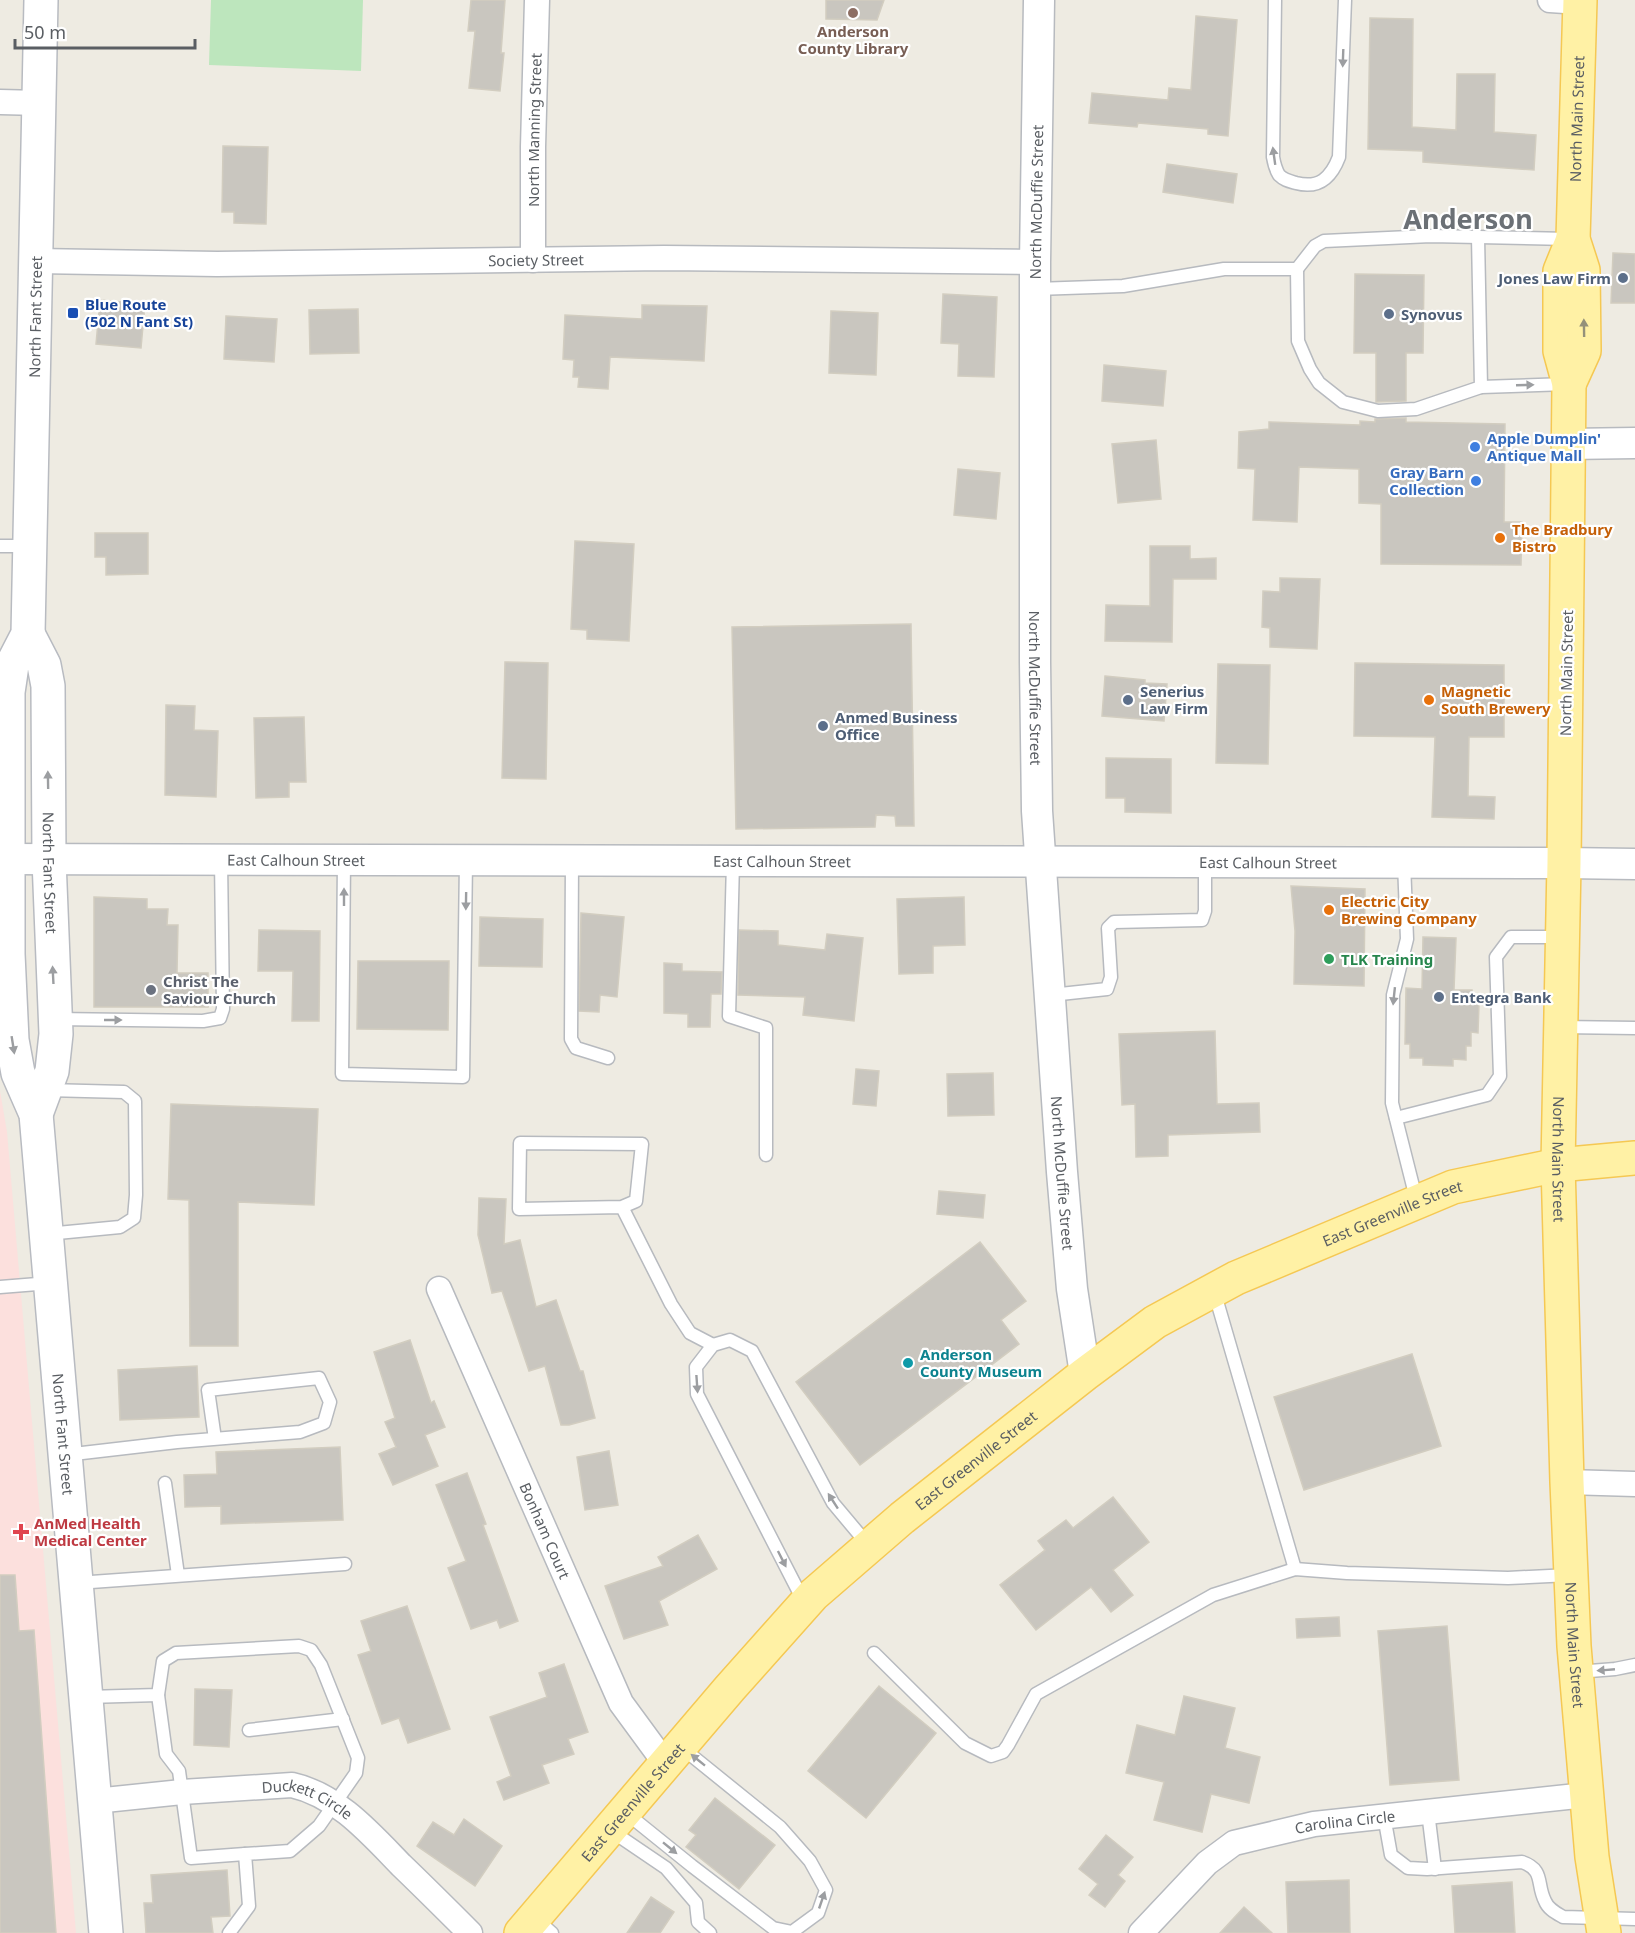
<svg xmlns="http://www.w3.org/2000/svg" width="1635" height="1933" font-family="'Noto Sans',sans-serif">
<rect width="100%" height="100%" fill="#eeebe2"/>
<polygon fill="#fce0dd" points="0,1091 7,1132 76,1933 0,1933"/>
<polygon fill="#bde6bd" points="211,0 363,0 361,71 209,65"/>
<g fill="#c9c6bf" stroke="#d2cdc0" stroke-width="1.5">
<polygon points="471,0 505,0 501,53 504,53 500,91 469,88 475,31 468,31"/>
<polygon points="826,0 884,0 877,20 826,19"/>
<polygon points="1196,16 1237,20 1228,136 1208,134 1208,129 1138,123 1137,127 1089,123 1092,93 1168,100 1169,88 1191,90"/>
<polygon points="1370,18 1413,19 1412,127 1456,130 1457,74 1495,74 1494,132 1536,135 1534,170 1423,162 1423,151 1368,149"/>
<polygon points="223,146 268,147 266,224 234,223 234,212 222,212"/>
<polygon points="1167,164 1237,174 1233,203 1163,192"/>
<polygon points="1613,253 1635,254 1635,303 1611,303"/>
<polygon points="1355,274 1424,275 1423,353 1406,353 1406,401 1376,402 1376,353 1354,353"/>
<polygon points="943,294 997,297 994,377 958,376 959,344 941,343"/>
<polygon points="100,300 145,304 141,348 96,344"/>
<polygon points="642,305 707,306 704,361 610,357 608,389 578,387 579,377 573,377 574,360 563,359 565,315 642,319"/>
<polygon points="358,309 359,353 310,354 309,310"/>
<polygon points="831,311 878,313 876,375 829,373"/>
<polygon points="226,316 277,319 274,362 224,359"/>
<polygon points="1104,365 1166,371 1163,406 1102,401"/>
<polygon points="1406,418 1406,422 1505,424 1504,522 1522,522 1521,565 1381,564 1381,504 1359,503 1359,469 1299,467 1297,522 1253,520 1255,469 1238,468 1239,432 1269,429 1269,422 1360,425 1360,421 1375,422 1375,419"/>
<polygon points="1156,440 1161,499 1118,503 1112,444"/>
<polygon points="958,469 1000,473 996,519 954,515"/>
<polygon points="95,533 148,533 148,574 106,575 106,557 95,557"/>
<polygon points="575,541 634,544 629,641 587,639 587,630 571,629"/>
<polygon points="1150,546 1190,546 1190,559 1216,558 1216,579 1173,579 1172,642 1105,641 1106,605 1150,606"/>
<polygon points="1280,578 1320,579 1317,649 1270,647 1270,628 1262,627 1263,591 1280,592"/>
<polygon points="911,624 914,826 896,826 895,816 876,815 875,827 736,829 732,627"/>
<polygon points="505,662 548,663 546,779 502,778"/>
<polygon points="1355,663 1504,665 1504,737 1469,737 1468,796 1495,797 1494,819 1432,817 1435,737 1354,736"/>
<polygon points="1218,664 1270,665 1268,764 1216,763"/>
<polygon points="1105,676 1145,680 1145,683 1167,684 1164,721 1102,716"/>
<polygon points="166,705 195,706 194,730 218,731 216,797 165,795"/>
<polygon points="304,717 306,782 289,782 289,797 256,798 254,718"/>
<polygon points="1106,758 1171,759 1171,813 1125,812 1125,798 1106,798"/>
<polygon points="1291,886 1365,889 1364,986 1294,984 1295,931"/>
<polygon points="94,897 147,899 147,909 168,909 167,925 178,925 177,973 208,973 208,1007 94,1007"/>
<polygon points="964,897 965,945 933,946 933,973 899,974 897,899"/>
<polygon points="581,913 624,917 617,997 600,995 599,1012 579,1011"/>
<polygon points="480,917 543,919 542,967 479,966"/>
<polygon points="259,930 320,931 319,1021 292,1021 293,971 258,971"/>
<polygon points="739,930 778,931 778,945 825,950 827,934 863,938 854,1021 803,1015 805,997 738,995"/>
<polygon points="1423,937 1456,938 1454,990 1472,990 1472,1004 1479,1004 1478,1033 1471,1032 1471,1046 1466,1046 1466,1060 1453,1059 1453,1066 1423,1065 1423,1058 1410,1058 1410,1044 1405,1044 1406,988 1422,989"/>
<polygon points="358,961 449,961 448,1030 357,1029"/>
<polygon points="664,963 682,964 682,971 722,972 721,994 711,994 710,1027 688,1027 688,1014 664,1013"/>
<polygon points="1215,1031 1217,1104 1259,1103 1260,1132 1168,1135 1168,1156 1136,1157 1135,1104 1122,1105 1119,1034"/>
<polygon points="856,1069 879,1071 876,1106 853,1104"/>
<polygon points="993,1073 994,1115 948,1116 947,1074"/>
<polygon points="171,1104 318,1109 314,1205 238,1202 238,1346 190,1346 189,1200 168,1199"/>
<polygon points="939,1191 985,1195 983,1218 937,1214"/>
<polygon points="479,1198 506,1199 504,1244 520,1240 536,1307 556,1300 580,1371 583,1371 595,1418 569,1425 561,1425 545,1366 529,1371 502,1291 492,1293 478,1235"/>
<polygon points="980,1242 1026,1301 1001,1320 1019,1344 860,1465 796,1382"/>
<polygon points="410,1340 431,1403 434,1401 445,1427 425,1435 438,1466 393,1485 379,1454 396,1447 385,1422 395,1418 374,1352"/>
<polygon points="1412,1354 1441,1446 1304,1490 1274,1397"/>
<polygon points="197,1366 199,1417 120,1420 118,1370"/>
<polygon points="340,1447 343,1520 221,1524 221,1506 185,1507 184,1475 217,1474 216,1452"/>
<polygon points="609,1451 618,1505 585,1510 577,1457"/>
<polygon points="467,1473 486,1524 483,1525 518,1621 500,1628 497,1620 471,1629 448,1568 466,1561 436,1485"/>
<polygon points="1113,1497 1149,1542 1113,1570 1133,1595 1111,1612 1091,1587 1036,1630 1000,1585 1045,1550 1038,1541 1066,1520 1073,1528"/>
<polygon points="698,1535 717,1569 659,1601 668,1625 624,1639 605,1586 663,1566 658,1557"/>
<polygon points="0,1575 15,1575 19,1631 34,1630 56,1933 0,1933"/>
<polygon points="407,1606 450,1729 408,1743 399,1718 382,1724 358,1655 371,1651 361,1621"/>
<polygon points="1339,1617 1340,1636 1297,1638 1296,1619"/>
<polygon points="1447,1626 1459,1780 1390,1785 1378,1631"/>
<polygon points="564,1664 588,1732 568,1739 574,1754 542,1765 549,1783 504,1800 497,1782 511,1776 490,1717 547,1697 539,1673"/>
<polygon points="879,1686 936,1733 866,1818 808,1771"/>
<polygon points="195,1689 232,1690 229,1747 194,1745"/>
<polygon points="1184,1696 1235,1708 1225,1748 1260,1757 1249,1803 1211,1794 1202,1832 1154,1820 1164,1782 1126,1773 1137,1725 1175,1735"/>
<polygon points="715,1798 775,1845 739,1889 686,1847 696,1835 689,1830"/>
<polygon points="464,1819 502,1846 475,1886 417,1846 433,1822 454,1835"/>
<polygon points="1106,1835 1133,1857 1118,1875 1125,1881 1105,1907 1089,1895 1098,1884 1079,1869"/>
<polygon points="227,1870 230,1916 211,1917 213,1933 146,1933 144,1903 153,1903 151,1875"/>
<polygon points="1349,1880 1350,1933 1288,1933 1286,1882"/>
<polygon points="1512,1882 1515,1933 1455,1933 1452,1886"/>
<polygon points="651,1897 674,1912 660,1933 627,1933"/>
<polygon points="1244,1907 1272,1933 1220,1933"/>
</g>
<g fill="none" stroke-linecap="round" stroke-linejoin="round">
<defs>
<g id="service">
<path d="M1275,0L1273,157C1274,163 1276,170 1279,175C1284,180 1289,181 1296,183C1319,189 1331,178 1339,157L1345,0"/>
<polyline points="1297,269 1298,341 1310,369 1319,383 1343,402 1378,411 1416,409 1481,387 1478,237"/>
<polyline points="1036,289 1123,286 1224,269 1297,269 1315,246 1324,241 1431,236 1569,239"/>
<polyline points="1481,387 1567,384"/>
<polyline points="0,546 29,546"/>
<polyline points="344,860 342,1074 463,1077 466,861"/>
<polyline points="572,861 571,1039 576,1048 608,1058"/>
<polyline points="733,862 729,1016 766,1028 766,1155"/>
<polyline points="1404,863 1407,939 1393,995 1392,1103 1417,1202"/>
<polyline points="1051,995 1107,989 1111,977 1108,928 1114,922 1202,920 1205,911 1205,863"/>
<polyline points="56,1019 203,1021 220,1018 223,1009 221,860"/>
<polyline points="1561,1027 1635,1028"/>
<polyline points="1396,1118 1487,1095 1500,1076 1496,957 1511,937 1561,937"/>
<polyline points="622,1207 636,1201 642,1144 520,1143 519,1209 622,1207 671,1304 690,1333 713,1345"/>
<polyline points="47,1234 120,1227 134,1218 136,1195 135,1101 124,1092 47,1090"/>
<polyline points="0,1287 50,1283"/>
<polyline points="1214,1291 1295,1569"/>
<polyline points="65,1455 177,1442 300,1432 324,1423 330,1402 319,1378 208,1390 215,1439"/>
<polyline points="165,1483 178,1575"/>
<polyline points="77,1583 345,1564"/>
<polyline points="804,1602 697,1394 696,1367 713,1345 730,1340 752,1351 833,1503 869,1546"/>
<polyline points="874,1653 965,1743 991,1756 1003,1752 1008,1745 1036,1694 1213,1595 1295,1569 1347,1573 1508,1578 1570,1575"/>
<polyline points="1577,1672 1615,1669 1635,1665"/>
<polyline points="158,1695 166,1754 179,1771 191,1858 245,1854"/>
<polyline points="87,1697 158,1695 163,1661 176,1653 299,1646 311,1650 321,1665 358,1758 356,1773 319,1826 290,1851 245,1854 249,1906 229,1933"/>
<polyline points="249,1730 343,1719"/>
<polyline points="625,1812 692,1866 773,1928 792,1932 818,1913 826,1890 810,1861 780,1827 681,1747"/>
<polyline points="1428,1812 1435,1869"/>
<path d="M1384,1816L1391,1855L1408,1868L1427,1869L1522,1862C1545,1870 1536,1884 1545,1901C1548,1909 1556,1913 1563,1917L1635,1919"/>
<polyline points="610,1830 666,1868 696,1903 698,1922 710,1933"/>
<polyline points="535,1918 552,1933"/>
</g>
<g id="minor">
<polyline points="1550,0 1580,2"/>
<polyline points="0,102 40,103"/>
<path id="s1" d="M533,260V147L537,0"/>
<path id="s2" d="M36,261L217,264L664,258L1035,262"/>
<path id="s3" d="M439,1289L621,1703L665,1763"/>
<polyline points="1567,1482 1635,1484"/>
<path id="s4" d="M95,1801L182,1792L292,1785C337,1795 370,1833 401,1865C424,1887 447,1910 470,1933"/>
<path id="s5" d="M1141,1933L1207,1863L1234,1843L1314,1824L1586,1795"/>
</g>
<g id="tertiary">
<path id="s6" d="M1039,0L1035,262V662L1037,811L1062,1172L1072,1289L1085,1374"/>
<polyline points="1568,444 1635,443"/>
<path id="s7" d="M0,859L1564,863L1635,864"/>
</g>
<g id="secondary">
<path id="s8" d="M41,0L28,634L12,665L8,692V954L12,1040L18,1073L36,1114L106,1933"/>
<path id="s9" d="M28,634L44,665L48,686L49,860L56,1034L52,1071L36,1114"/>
</g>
<g id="primary">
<path id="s10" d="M1573,239L1560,271V351L1569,384L1564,863L1558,1165L1567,1482L1574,1646L1592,1857L1604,1933"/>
<path id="s11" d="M1569,384L1584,351L1583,270L1573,239L1580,0"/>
<path id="s12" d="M521,1933L730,1688L813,1595L902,1518L1085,1374L1155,1322L1236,1278L1453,1187L1558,1165L1635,1158"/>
</g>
</defs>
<use href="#service" stroke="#b7babf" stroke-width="15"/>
<use href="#minor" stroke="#b7babf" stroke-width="27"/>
<use href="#tertiary" stroke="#b7babf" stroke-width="33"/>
<use href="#secondary" stroke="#b8bbc1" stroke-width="36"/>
<use href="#primary" stroke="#f5c853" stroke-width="36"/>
<use href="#service" stroke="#fff" stroke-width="12"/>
<use href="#minor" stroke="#fff" stroke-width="24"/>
<use href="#tertiary" stroke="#fff" stroke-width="30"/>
<use href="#secondary" stroke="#fff" stroke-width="33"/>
<use href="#primary" stroke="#fff1a5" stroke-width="33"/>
</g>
<defs><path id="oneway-solid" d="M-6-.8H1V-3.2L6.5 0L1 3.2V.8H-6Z" transform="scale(1.5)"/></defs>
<g fill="#9c9ea1">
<use href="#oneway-solid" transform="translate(1343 58) rotate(92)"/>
<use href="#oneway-solid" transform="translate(1274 156) rotate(-98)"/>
<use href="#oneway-solid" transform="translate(1525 385) rotate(-2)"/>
<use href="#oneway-solid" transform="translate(48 780) rotate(-91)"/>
<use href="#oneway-solid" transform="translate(344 897) rotate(-90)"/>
<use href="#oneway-solid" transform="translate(466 901) rotate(91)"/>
<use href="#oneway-solid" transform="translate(53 975) rotate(-93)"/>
<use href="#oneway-solid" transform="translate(1394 996) rotate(96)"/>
<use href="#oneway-solid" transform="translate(113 1020)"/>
<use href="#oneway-solid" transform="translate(13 1045) rotate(81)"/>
<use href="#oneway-solid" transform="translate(697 1384) rotate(86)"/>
<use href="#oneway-solid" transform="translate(833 1501) rotate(-123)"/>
<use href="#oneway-solid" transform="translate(782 1559) rotate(63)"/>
<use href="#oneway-solid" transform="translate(1606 1670) rotate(175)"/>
<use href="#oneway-solid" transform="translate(698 1760) rotate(-141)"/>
<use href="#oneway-solid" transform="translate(670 1848) rotate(39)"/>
<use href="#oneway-solid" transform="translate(822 1900) rotate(-71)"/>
</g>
<use fill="#94917a" href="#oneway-solid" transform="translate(1584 328) rotate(-91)"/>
<circle fill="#8d6e63" stroke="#fff" stroke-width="2" cx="853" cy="13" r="6"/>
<g fill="#5c6f8a" stroke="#fff" stroke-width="2">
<circle cx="1623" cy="278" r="6"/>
<circle cx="1389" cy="314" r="6"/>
<circle cx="1128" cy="700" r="6"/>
<circle cx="823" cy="726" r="6"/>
<circle cx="1439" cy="997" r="6"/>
</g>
<rect fill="#1a4fb4" stroke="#fff" stroke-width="2" x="67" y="307" width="12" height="12" rx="3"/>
<g fill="#3f7fe0" stroke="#fff" stroke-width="2">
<circle cx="1475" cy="447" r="6"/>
<circle cx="1476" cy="481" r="6"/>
</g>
<g fill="#e8710a" stroke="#fff" stroke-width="2">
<circle cx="1500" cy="538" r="6"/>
<circle cx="1429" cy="700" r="6"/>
<circle cx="1329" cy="910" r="6"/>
</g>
<circle fill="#2e9e5b" stroke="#fff" stroke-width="2" cx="1329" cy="959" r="6"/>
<circle fill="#6b7280" stroke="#fff" stroke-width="2" cx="151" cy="990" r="6"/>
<circle fill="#0f9aa8" stroke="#fff" stroke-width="2" cx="908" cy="1363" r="6"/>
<path fill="#e0444e" stroke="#fff" stroke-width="2" d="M18 1523h6v6h6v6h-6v6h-6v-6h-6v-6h6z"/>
<g text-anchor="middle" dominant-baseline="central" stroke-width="4.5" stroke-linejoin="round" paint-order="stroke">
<g font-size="15" font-weight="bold" fill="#785e54" stroke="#fff">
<text x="853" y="31">Anderson<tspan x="853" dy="17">County Library</tspan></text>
</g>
<g font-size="15" fill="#5a5e63" stroke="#fff">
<text stroke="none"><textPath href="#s11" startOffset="270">North Main Street</textPath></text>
<text stroke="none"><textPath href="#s1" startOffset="130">North Manning Street</textPath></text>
<text transform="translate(1036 202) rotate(-89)">North McDuffie Street</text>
<text stroke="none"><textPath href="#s2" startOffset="500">Society Street</textPath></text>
<text transform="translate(35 317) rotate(-89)">North Fant Street</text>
<text transform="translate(1566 673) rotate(-89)">North Main Street</text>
<text stroke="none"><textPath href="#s6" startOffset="688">North McDuffie Street</textPath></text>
<text stroke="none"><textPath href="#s7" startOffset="296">East Calhoun Street</textPath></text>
<text stroke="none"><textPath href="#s7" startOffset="782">East Calhoun Street</textPath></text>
<text stroke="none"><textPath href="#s7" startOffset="1268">East Calhoun Street</textPath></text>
<text stroke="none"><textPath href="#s9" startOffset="243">North Fant Street</textPath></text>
<text stroke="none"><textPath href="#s10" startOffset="924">North Main Street</textPath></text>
<text stroke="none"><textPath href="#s6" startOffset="1174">North McDuffie Street</textPath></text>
<text stroke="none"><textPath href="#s12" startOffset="1146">East Greenville Street</textPath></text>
<text stroke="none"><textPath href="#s8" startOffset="1444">North Fant Street</textPath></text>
<text stroke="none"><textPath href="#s12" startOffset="658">East Greenville Street</textPath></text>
<text stroke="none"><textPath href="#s3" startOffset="264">Bonham Court</textPath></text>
<text stroke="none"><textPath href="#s10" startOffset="1410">North Main Street</textPath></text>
<text stroke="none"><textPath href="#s12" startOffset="172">East Greenville Street</textPath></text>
<text stroke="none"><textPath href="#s4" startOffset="216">Duckett Circle</textPath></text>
<text stroke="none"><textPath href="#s5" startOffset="243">Carolina Circle</textPath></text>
</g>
<g font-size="15" font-weight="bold" fill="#4e5e75" stroke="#fff" text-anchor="start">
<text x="1611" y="278" text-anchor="end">Jones Law Firm</text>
<text x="1401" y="314">Synovus</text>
<text x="1140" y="691">Senerius<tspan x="1140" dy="17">Law Firm</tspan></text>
<text x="835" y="717">Anmed Business<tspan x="835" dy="17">Office</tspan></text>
<text x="1451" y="997">Entegra Bank</text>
</g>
<g font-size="15" font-weight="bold" fill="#164399" stroke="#fff" text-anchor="start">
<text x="85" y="304">Blue Route<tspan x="85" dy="17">(502 N Fant St)</tspan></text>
</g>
<g font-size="15" font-weight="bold" fill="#366cbe" stroke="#fff" text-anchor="start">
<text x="1487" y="438">Apple Dumplin'<tspan x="1487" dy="17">Antique Mall</tspan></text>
<text x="1464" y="472" text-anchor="end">Gray Barn<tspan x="1464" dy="17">Collection</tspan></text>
</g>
<g font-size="15" font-weight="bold" fill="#c56008" stroke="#fff" text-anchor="start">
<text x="1512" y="529">The Bradbury<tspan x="1512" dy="17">Bistro</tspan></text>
<text x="1441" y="691">Magnetic<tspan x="1441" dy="17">South Brewery</tspan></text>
<text x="1341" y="901">Electric City<tspan x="1341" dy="17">Brewing Company</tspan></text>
</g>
<g font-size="15" font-weight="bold" fill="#27864d" stroke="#fff" text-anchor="start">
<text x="1341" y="959">TLK Training</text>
</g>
<g font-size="15" font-weight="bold" fill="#5b616d" stroke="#fff" text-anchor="start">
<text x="163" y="981">Christ The<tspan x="163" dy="17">Saviour Church</tspan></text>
</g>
<g font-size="15" font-weight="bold" fill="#0d838f" stroke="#fff" text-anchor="start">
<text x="920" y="1354">Anderson<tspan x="920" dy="17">County Museum</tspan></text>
</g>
<g font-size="15" font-weight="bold" fill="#be3a42" stroke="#fff" text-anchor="start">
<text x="34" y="1523">AnMed Health<tspan x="34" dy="17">Medical Center</tspan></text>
</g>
<g font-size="27" font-weight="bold" fill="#6b7075" stroke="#fff">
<text x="1468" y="218">Anderson</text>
</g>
</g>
<path d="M15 39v9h180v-9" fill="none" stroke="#5a5e63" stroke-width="3"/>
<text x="24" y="39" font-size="18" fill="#5a5e63" stroke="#ffffff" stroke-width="4.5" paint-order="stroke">50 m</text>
</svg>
